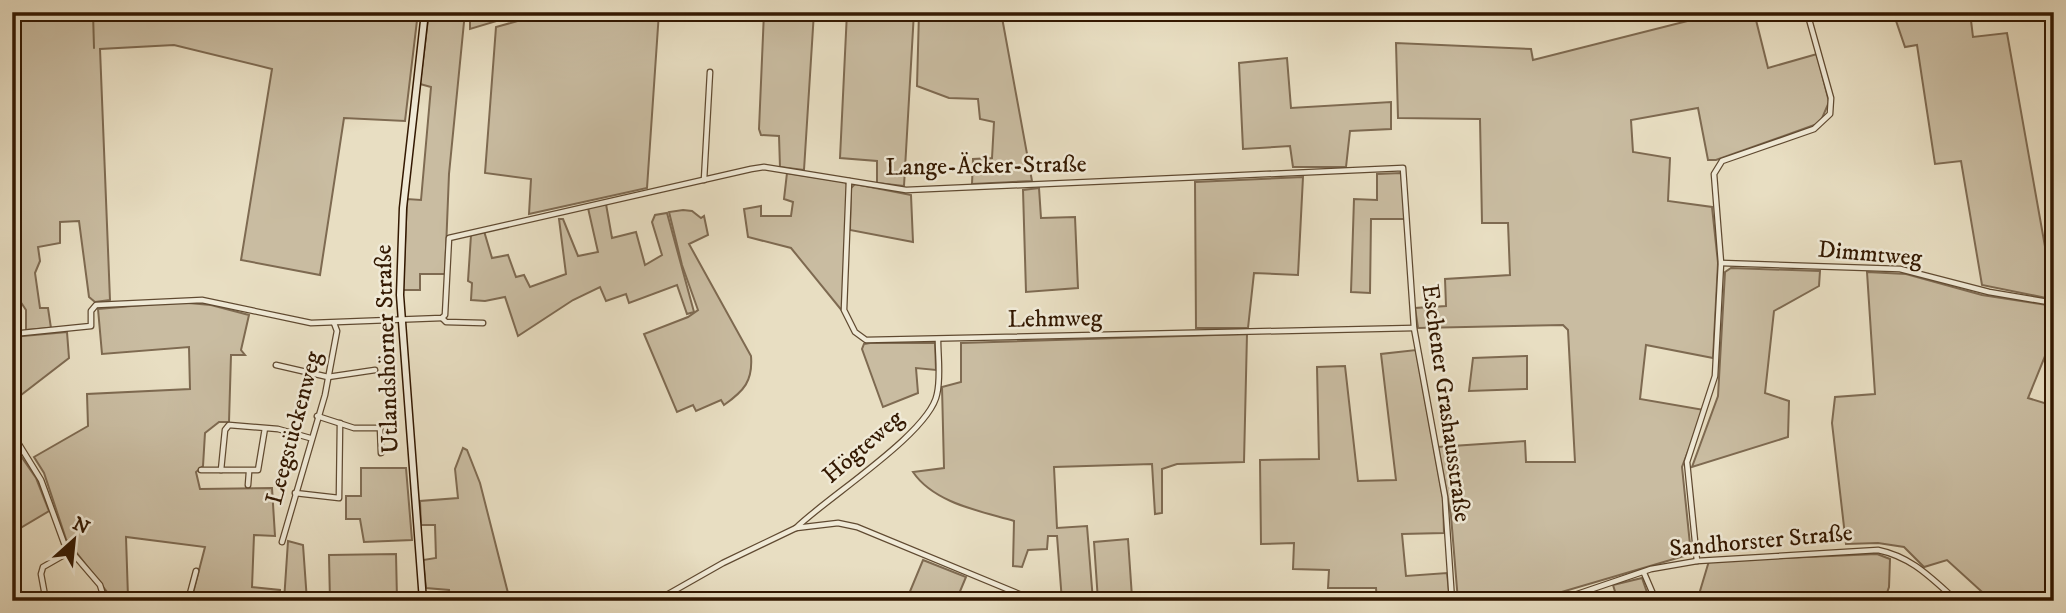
<svg xmlns="http://www.w3.org/2000/svg" width="2066" height="613" font-family="'IM FELL DW Pica',serif">
<rect width="100%" height="100%" fill="#e8dec2"/>
<filter id="stains"><feTurbulence type="fractalNoise" baseFrequency=".00286" numOctaves="4"/><feColorMatrix values="0 0 0 0 .2 0 0 0 0 .09 0 0 0 0 .02 0 0 0 .5 -.17"/></filter>
<radialGradient id="worn" r=".72"><stop offset=".6" stop-color="#630" stop-opacity="0"/><stop offset="1" stop-color="#630" stop-opacity=".3"/></radialGradient>
<g fill="#c9bca1" stroke="#7e6a51" stroke-width="2">
<polygon points="12,12 418,12 405,121 344,118 320,275 241,260 272,69 174,45 100,49 110,300 95,302 89,297 79,221 60,222 60,243 38,247 40,261 35,273 40,308 48,308 51,328 26,330 26,310 20,301 12,301"/>
<polygon points="429,12 465,12 449,174 445,274 420,274 420,290 403,290 407,199 421,200 431,87 420,84"/>
<polygon points="470,12 527,12 470,29"/>
<polygon points="550,12 659,12 647,188 529,214 531,179 485,173 496,27"/>
<polygon points="764,12 814,12 804,170 780,167 779,136 761,135 759,129"/>
<polygon points="847,12 914,12 904,186 877,183 877,161 840,158"/>
<polygon points="919,12 1001,12 1032,181 972,184 973,159 992,158 994,122 980,119 978,99 949,98 917,86"/>
<polygon points="1723,12 1754,12 1768,68 1817,54 1829,102 1820,123 1716,160 1708,160 1698,108 1631,120 1633,152 1670,158 1668,201 1712,207 1718,263 1713,358 1646,345 1640,399 1704,410 1682,467 1691,554 1531,601 1458,601 1451,516 1438,447 1525,441 1526,462 1575,462 1568,330 1563,325 1418,328 1415,308 1446,306 1445,279 1510,275 1508,223 1482,223 1480,119 1398,118 1396,43 1531,49 1533,60"/>
<polygon points="1893,12 1970,12 1973,37 2007,33 2054,297 2051,299 1982,285 1961,161 1935,164 1917,45 1905,47"/>
<polygon points="1287,58 1291,108 1391,102 1391,129 1350,131 1346,167 1293,167 1290,146 1243,149 1239,63"/>
<polygon points="787,173 845,182 847,185 843,312 791,248 748,237 744,209 761,206 761,216 791,216 793,202 784,199"/>
<polygon points="1401,173 1406,219 1371,219 1370,293 1351,292 1354,199 1377,200 1377,174"/>
<polygon points="1303,177 1298,275 1254,273 1248,328 1196,328 1195,182"/>
<polygon points="855,184 911,195 913,242 850,230 851,188"/>
<polygon points="1039,188 1041,218 1075,217 1078,288 1026,292 1023,190"/>
<polygon points="606,204 612,238 636,232 645,265 662,255 652,222 655,215 667,213 694,312 687,314 677,285 629,303 626,294 606,301 600,287 573,300 518,336 505,297 485,301 471,300 472,283 468,281 471,235 484,231 492,258 508,255 516,277 524,275 530,287 566,274 559,219 563,219 578,256 598,252 588,208"/>
<path d="M683,210L692,211L701,218L704,216L708,235L689,244L751,356C753,381 744,391 724,405L721,400L696,411L693,405L677,412L644,334L688,317L698,310L682,265L669,212Z"/>
<polygon points="1731,268 1820,271 1819,286 1774,311 1765,393 1789,401 1788,437 1692,467 1718,396 1725,272"/>
<polygon points="1867,272 1906,274 1982,295 2054,306 2054,334 2028,398 2054,406 2054,601 1992,601 1947,560 1924,567 1904,547 1878,543 1846,544 1832,423 1835,397 1875,394"/>
<polygon points="177,302 211,305 249,315 241,350 245,355 231,355 229,422 219,422 205,433 203,466 196,472 200,489 272,488 275,536 254,535 252,587 280,590 280,601 191,601 205,547 126,537 128,597 111,597 66,539 44,473 34,457 88,426 87,394 190,389 189,347 102,354 98,309"/>
<polygon points="67,332 69,358 12,402 12,337"/>
<path d="M1247,334L1244,462L1177,464L1162,469V513L1155,514L1152,464L1054,467L1057,528L1087,526L1093,601H1062L1057,536H1048L1047,549L1028,550L1022,567L1013,566L1014,521C980,511 934,503 913,472L944,468L942,387L961,382V343Z"/>
<polygon points="870,343 935,343 936,370 916,368 918,393 883,407 862,349 864,344"/>
<polygon points="1416,350 1443,498 1444,533 1402,534 1406,576 1447,573 1450,601 1377,601 1376,588 1328,588 1329,570 1293,569 1294,543 1261,544 1260,460 1319,459 1317,367 1345,366 1358,481 1396,480 1381,354"/>
<polygon points="1527,356 1527,389 1469,391 1473,358"/>
<polygon points="12,443 36,478 49,511 12,533"/>
<polygon points="463,448 467,450 480,483 509,597 450,601 449,590 426,588 423,560 436,558 435,525 421,525 420,501 458,498 455,469"/>
<polygon points="361,468 406,468 412,540 364,542 360,519 346,519 346,496 361,496"/>
<polygon points="1128,539 1132,597 1098,601 1094,542"/>
<polygon points="288,541 303,545 307,601 284,601"/>
<polygon points="396,554 397,599 330,601 329,555"/>
<polygon points="1877,554 1890,559 1889,587 1884,601 1697,601 1709,561"/>
<polygon points="923,560 966,577 956,601 906,601"/>
<polygon points="1642,578 1650,601 1618,601 1613,585"/>
</g>
<g fill="none" stroke-linecap="round" stroke-linejoin="round">
<polyline stroke="#7a674d" stroke-width="2" points="93,12 94,48"/>
<defs>
<g id="street">
<polyline points="704,180 710,72"/>
<polyline points="849,181 844,310 855,332 866,340 1414,328"/>
<polyline points="1721,263 1900,269 1989,292 2054,303"/>
<polyline points="442,318 446,322 483,323"/>
<polyline points="12,334 91,326 91,311 96,305 202,300 311,323 442,318 445,315 449,238 751,169 764,167 906,190 1403,168 1414,328 1445,497 1452,601"/>
<polyline points="276,365 328,377 375,370"/>
<polyline points="317,416 354,428 380,428 381,453"/>
<polyline points="265,428 258,470 221,470 225,430 229,425 278,429 310,438"/>
<polyline points="12,433 41,480 64,543 100,585 105,601"/>
<polyline points="201,470 221,470"/>
<polyline points="248,485 249,472"/>
<polyline points="295,493 339,498 340,423"/>
<path d="M796,528C826,498 930,433 937,394C941,377 938,357 938,340"/>
<polyline points="282,542 325,395 337,331 334,323"/>
<polyline points="1697,561 1687,462 1715,376 1721,263 1714,174 1722,161 1814,129 1830,114 1831,98 1807,12"/>
<polyline points="1644,573 1656,601"/>
<polyline points="46,601 41,574 43,567 71,551"/>
<polyline points="123,601 136,601"/>
<polyline points="188,601 196,571"/>
<polyline points="656,601 723,563 796,528 838,523 857,527 1036,601"/>
<path d="M1557,601L1651,569L1697,561L1878,550C1912,557 1931,578 1957,601"/>
</g>
<polyline id="secondary" points="423,601 400,295 403,208 425,12"/>
</defs>
<use href="#street" stroke="#604a31" stroke-width="7"/>
<use href="#secondary" stroke="#331801" stroke-width="9"/>
<use href="#street" stroke="#f0ead7" stroke-width="4.5"/>
<use href="#secondary" stroke="#f0ead7" stroke-width="6"/>
</g>
<g text-anchor="middle" dominant-baseline="central" stroke-width="5" stroke-linejoin="round" paint-order="stroke">
<g font-size="24" fill="#331801" stroke="#f0ead7">
<text transform="translate(986 166) rotate(-1)">Lange-Äcker-Straße</text>
<text transform="translate(1870 254) rotate(5)">Dimmtweg</text>
<text transform="translate(1055 319) rotate(-1)">Lehmweg</text>
<text transform="translate(387 349) rotate(-92)">Utlandshörner Straße</text>
<text transform="translate(1446 403) rotate(82)">Eschener Grashausstraße</text>
<text transform="translate(294 428) rotate(-75)">Leegstückenweg</text>
<text transform="translate(863 447) rotate(-41)">Högteweg</text>
<text transform="translate(1761 541) rotate(-5)">Sandhorster Straße</text>
</g>
</g>
<rect width="2066" height="613" fill="none" stroke="#e8dec2" stroke-width="42"/>
<rect x="14" y="14" width="2038" height="585" fill="none" stroke="#331801" stroke-width="3.5"/>
<rect x="21" y="21" width="2024" height="571" fill="none" stroke="#331801" stroke-width="2"/>
<g transform="translate(74 540) rotate(27)" stroke="#f0ead7" stroke-width="5" paint-order="stroke">
<path d="M0-5L12 26L0 18L-12 26Z" fill="#331801"/>
<text y="-10" font-size="19" font-weight="bold" text-anchor="middle" fill="#331801">N</text>
</g>
<rect width="100%" height="100%" filter="url(#stains)"/>
<rect width="100%" height="100%" fill="url(#worn)"/>
</svg>
